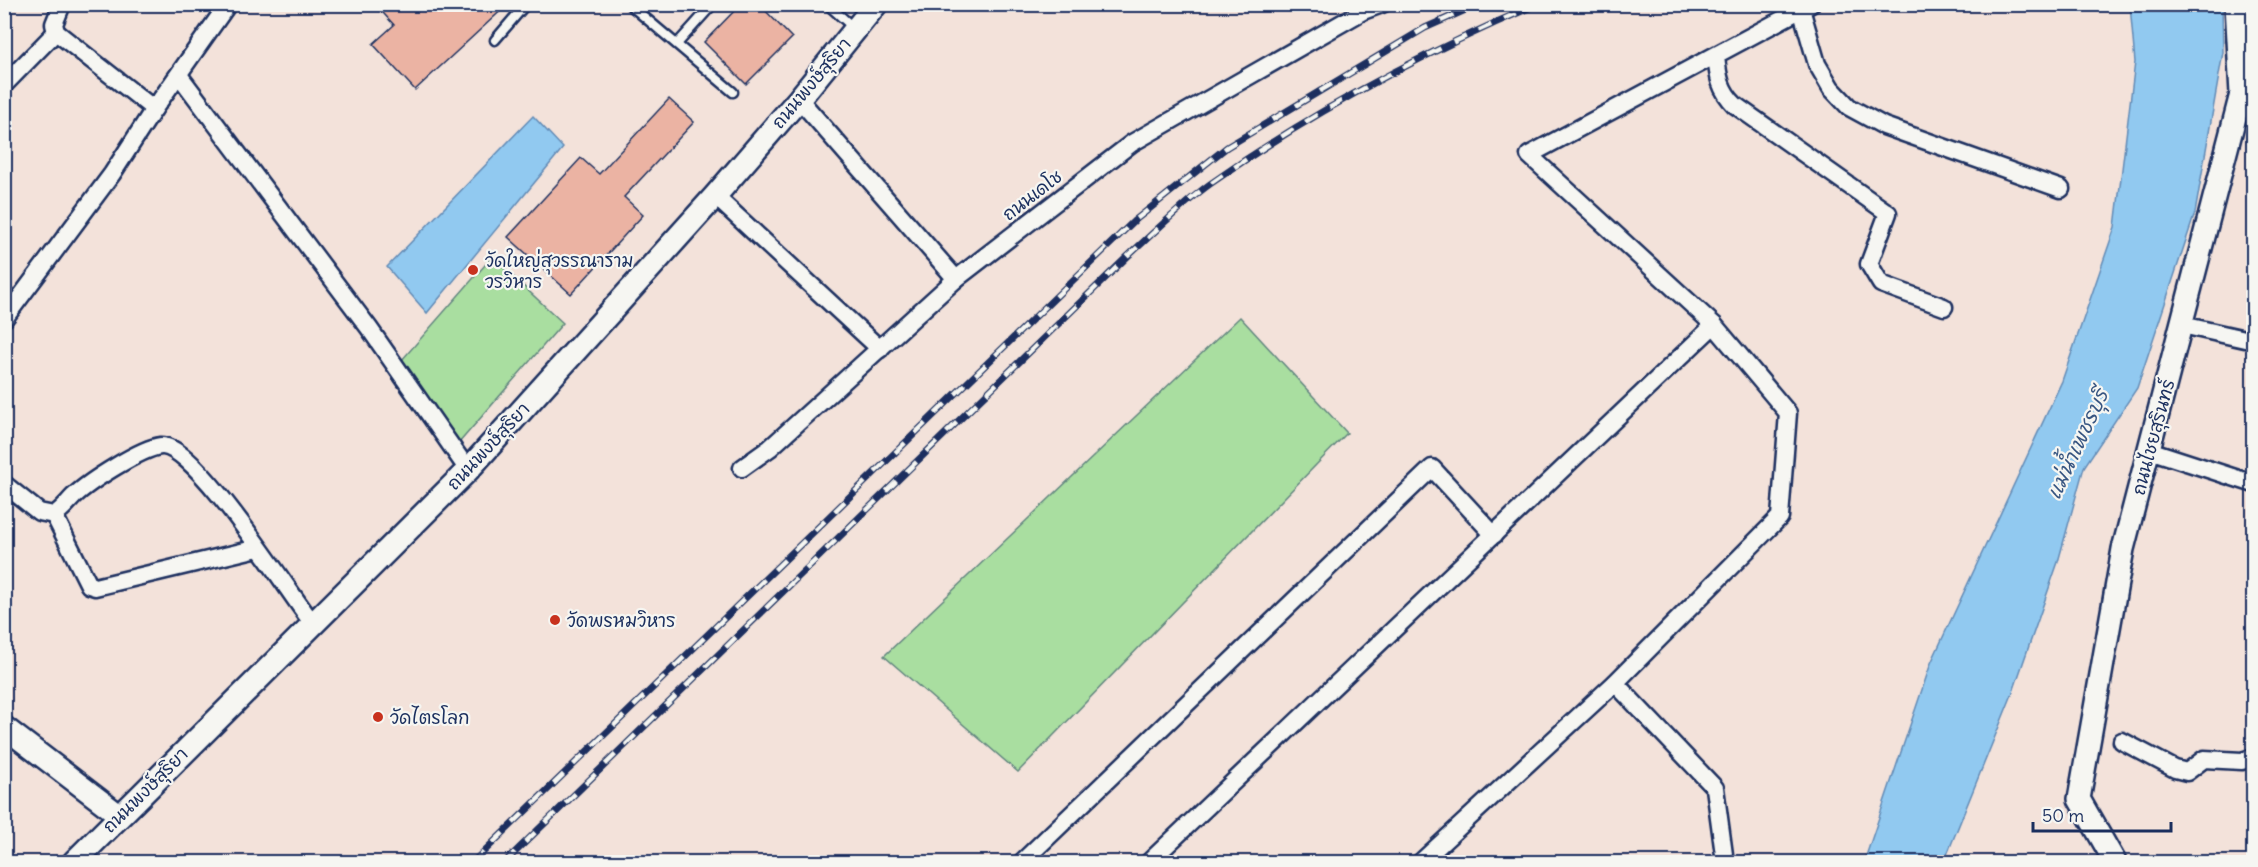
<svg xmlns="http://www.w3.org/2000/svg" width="2258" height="867" font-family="Delius,'Playpen Sans Thai',sans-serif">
<rect width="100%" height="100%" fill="#f3e2da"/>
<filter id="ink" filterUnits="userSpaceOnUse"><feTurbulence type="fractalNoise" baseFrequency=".0167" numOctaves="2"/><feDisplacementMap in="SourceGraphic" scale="12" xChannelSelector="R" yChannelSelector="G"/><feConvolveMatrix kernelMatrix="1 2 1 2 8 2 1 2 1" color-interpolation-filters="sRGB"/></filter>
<g filter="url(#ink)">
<g fill="#a9dea0" stroke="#62867f" stroke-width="1.5">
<polygon points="492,257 563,323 458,444 401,361"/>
<polygon points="1240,317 1347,433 1018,772 884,656"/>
</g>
<g fill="#91c9f0" stroke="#628bb6" stroke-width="1.5">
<polygon points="2130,5 2222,5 2223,52 2195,213 2137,388 2084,467 2058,562 2013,692 1944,862 1864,862 1931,663 2062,381 2115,227 2135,62"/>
<polygon points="533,116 563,148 427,313 387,267"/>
</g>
<g fill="#ebb3a3" stroke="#1b2f5e" stroke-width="1.5">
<polygon points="375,4 508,4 415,90 373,44 394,25"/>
<polygon points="741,4 759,4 792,38 746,84 704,42"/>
<polygon points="669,99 694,122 624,197 643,215 571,294 508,237 581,158 599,174"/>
</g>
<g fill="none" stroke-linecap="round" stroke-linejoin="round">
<defs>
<g id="service">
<polyline points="629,4 733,92"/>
<polyline points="827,4 855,29"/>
<polyline points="495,40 526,4"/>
<polyline points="677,44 713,4"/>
</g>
<g id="minor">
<polyline points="1801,9 1817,64 1831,88 1849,107 1884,126 2061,189"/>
<polyline points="56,32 54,24 62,4"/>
<path d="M1716,56C1718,77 1720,90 1735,105L1888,213L1869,264L1881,284L1944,307"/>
<polyline points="179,75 369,328 468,470"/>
<polyline points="4,85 56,32 154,109"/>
<polyline points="799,99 956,279"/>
<polyline points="715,196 880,349"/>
<polyline points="4,319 112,174 154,109 228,4"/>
<polyline points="2182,325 2254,341"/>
<polyline points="2149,450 2254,484"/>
<polyline points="742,468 770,448 956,279 1132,143 1363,11 1382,4"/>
<path d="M4,484L39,512L54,515C62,510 67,503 74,496C89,482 141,448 161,446C195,443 290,595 314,625"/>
<polyline points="54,515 89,585 95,587 258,548"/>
<polyline points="1615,683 1715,788 1725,862"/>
<polyline points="2122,741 2175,769 2187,772 2204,759 2242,761 2254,757"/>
<polyline points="1022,862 1432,468 1494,535"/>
<polyline points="1149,862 1714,325"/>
<polyline points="1421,862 1615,683 1780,517 1788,413 1714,325 1529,155 1811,4"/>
</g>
<g id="tertiary">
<polyline points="4,727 119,815"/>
<polyline points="2115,862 2079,799 2123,549 2241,94 2236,4"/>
</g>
<polyline id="secondary" points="74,862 468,470 715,196 799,99 876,4"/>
</defs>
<use href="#service" stroke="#1b2f5e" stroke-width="13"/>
<use href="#minor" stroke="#1b2f5e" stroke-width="21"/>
<use href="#tertiary" stroke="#1b2f5e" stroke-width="26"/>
<use href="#secondary" stroke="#1b2f5e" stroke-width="27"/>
<use href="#service" stroke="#f6f6f2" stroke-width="8"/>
<use href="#minor" stroke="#f6f6f2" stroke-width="16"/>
<use href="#tertiary" stroke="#f6f6f2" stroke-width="21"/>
<use href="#secondary" stroke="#f6f6f2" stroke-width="22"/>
<defs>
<g id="rail">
<polyline points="473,862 1134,221 1227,147 1425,28 1479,4"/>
<path d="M505,862L1128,256C1155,232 1181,205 1210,184C1312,112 1423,53 1538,4"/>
</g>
</defs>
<use href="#rail" stroke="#1b2f5e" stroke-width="7"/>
<use href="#rail" stroke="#f6f6f2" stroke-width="4.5" stroke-dasharray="14" stroke-linecap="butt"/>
</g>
</g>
<g fill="#c8321e" stroke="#f6f6f2" stroke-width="2">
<circle cx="473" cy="270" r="6"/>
<circle cx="555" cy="620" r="6"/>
<circle cx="378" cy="717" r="6"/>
</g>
<g text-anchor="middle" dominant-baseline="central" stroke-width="4.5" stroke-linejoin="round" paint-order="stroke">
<g font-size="18" fill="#1b2f5e" stroke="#f6f6f2">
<text transform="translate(811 83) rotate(-50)">ถนนพงษ์สุริยา</text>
<text transform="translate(1032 195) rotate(-38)">ถนนเดโช</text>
<text transform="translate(2153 437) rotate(-75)">ถนนไชยสุรินทร์</text>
<text transform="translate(488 446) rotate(-47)">ถนนพงษ์สุริยา</text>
<text transform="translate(145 790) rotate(-45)">ถนนพงษ์สุริยา</text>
</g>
<g font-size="18" fill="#1b2f5e" stroke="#f6f6f2" text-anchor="start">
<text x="485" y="260">วัดใหญ่สุวรรณาราม<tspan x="485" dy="21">วรวิหาร</tspan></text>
<text x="567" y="620">วัดพรหมวิหาร</text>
<text x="390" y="717">วัดไตรโลก</text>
</g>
<g font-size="20" font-style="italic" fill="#385682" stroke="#f6f6f2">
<text transform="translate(2077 444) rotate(-65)">แม่น้ำเพชรบุรี</text>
</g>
</g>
<rect width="2258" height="867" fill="none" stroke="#f6f6f2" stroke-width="24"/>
<rect x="12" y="12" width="2234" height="843" fill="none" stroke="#1b2f5e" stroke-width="2" filter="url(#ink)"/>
<path d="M2033 822v9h138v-9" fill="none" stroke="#1b2f5e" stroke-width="3"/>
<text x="2042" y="822" font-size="18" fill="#1b2f5e" stroke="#f6f6f2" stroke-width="4.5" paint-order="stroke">50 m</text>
</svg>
